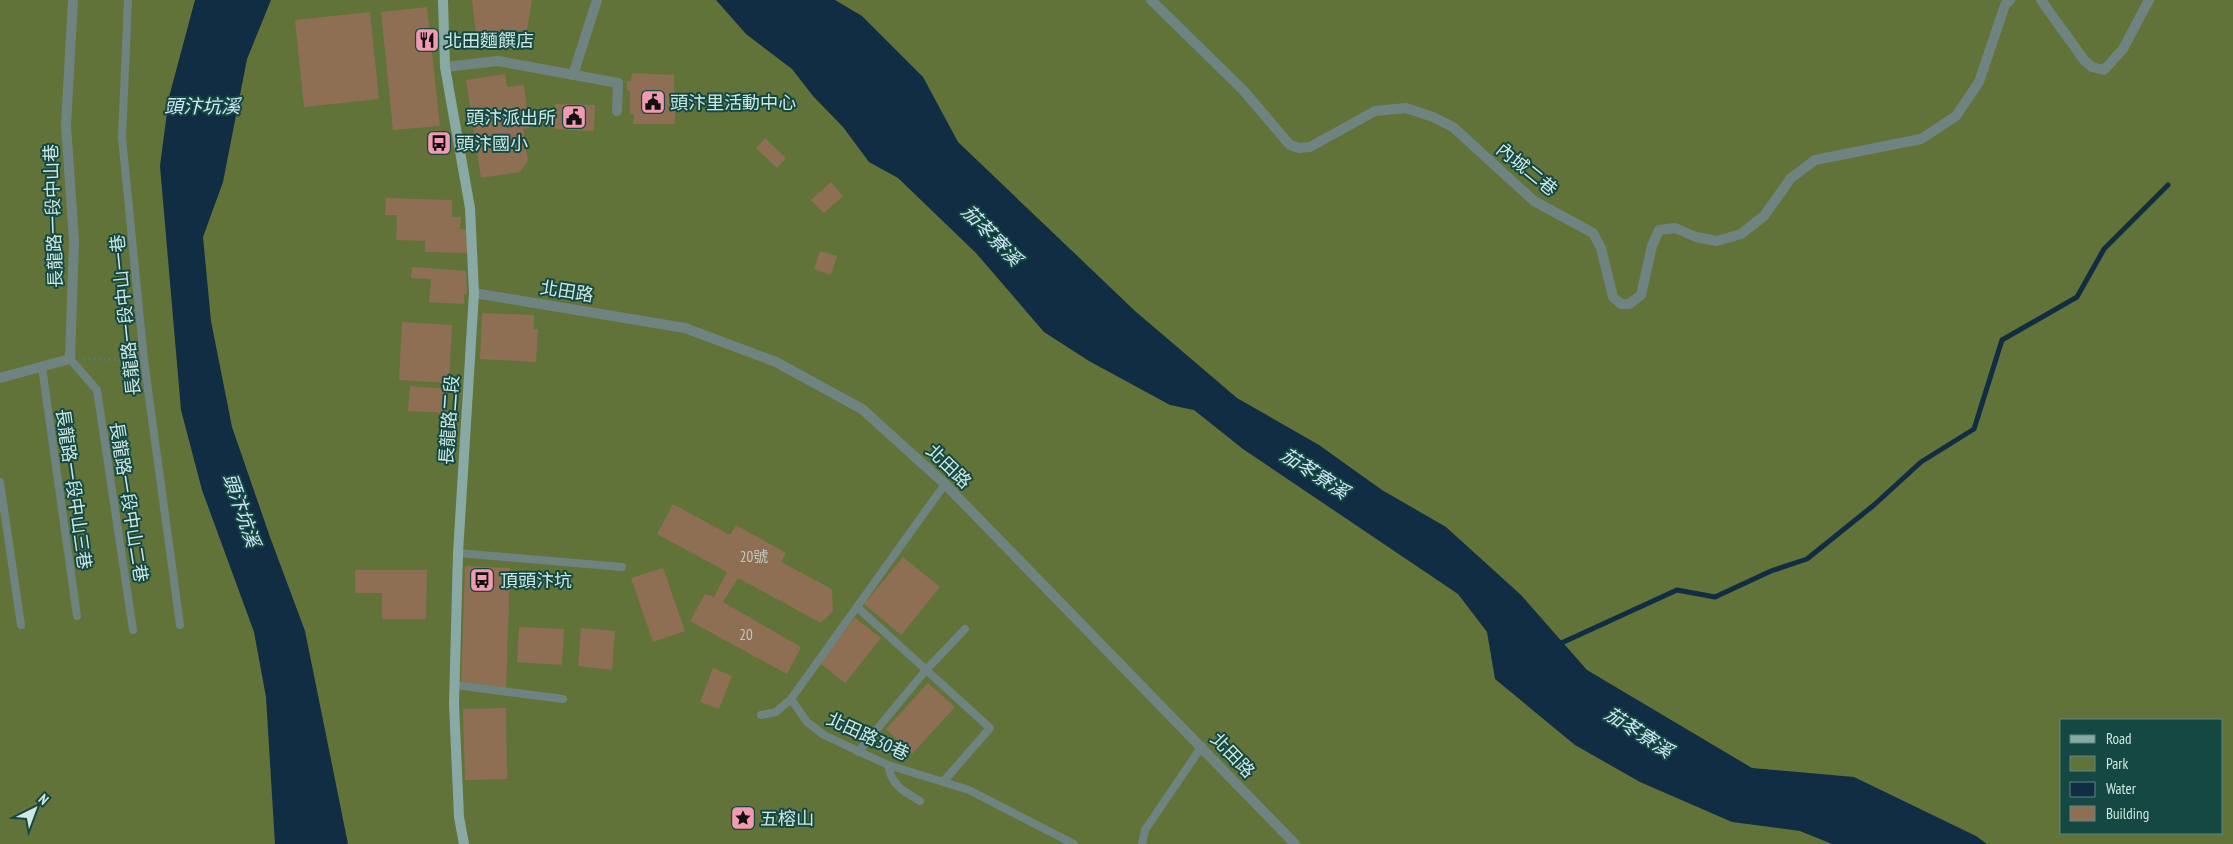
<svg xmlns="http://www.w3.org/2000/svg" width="2233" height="844" font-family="'PT Sans Narrow','Noto Sans TC',sans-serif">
<rect width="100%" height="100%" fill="#154842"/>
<path fill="#617338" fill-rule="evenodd" d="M0,0H2233V844H0ZM2062,720H2222V833H2062Z"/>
<g fill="#102d43">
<polygon points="195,0 271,0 247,59 223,182 203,237 211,321 232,427 270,537 305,631 348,844 275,844 266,697 254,632 202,490 181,410 160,166 169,97"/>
<polygon points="716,0 835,0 862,16 923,77 958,142 1135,311 1237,398 1319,445 1382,490 1446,527 1521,595 1587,670 1752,768 1854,777 1976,836 1987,844 1832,844 1800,831 1732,822 1640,782 1575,745 1495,679 1487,632 1458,594 1243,449 1194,410 1170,405 1089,361 1044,332 976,253 898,178 869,162 843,127 813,96 792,69 746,34"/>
</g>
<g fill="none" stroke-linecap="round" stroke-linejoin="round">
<polyline stroke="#102d43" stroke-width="5" points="1557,645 1677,590 1715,597 1771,571 1807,559 1874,505 1921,462 1974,429 2002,340 2077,297 2104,249 2168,185"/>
</g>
<g fill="#8e6f54">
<polygon points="472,0 532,0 527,30 476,34"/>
<polygon points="427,7 440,126 393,130 381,12"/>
<polygon points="370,12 379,99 304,107 295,20"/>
<polygon points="632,73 674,75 675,124 633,124 634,115 630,114 630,91 627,90 627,81 631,81"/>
<polygon points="505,74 507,87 524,85 529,128 523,129 528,161 520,172 481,178 466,80"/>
<polygon points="555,104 595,105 594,131 554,129"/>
<polygon points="765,138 786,158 777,168 756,148"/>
<polygon points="831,182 843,196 824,213 811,200"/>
<polygon points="386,198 452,200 452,217 461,217 460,229 467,229 467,253 425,252 425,241 396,240 397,215 385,215"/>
<polygon points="820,251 837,256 831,275 814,269"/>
<polygon points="412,267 466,271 467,294 464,294 464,304 429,302 431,279 411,278"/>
<polygon points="482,313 534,315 534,329 538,329 536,362 480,359"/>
<polygon points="402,322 452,325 449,383 399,380"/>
<polygon points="410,386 447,389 446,413 408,411"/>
<polygon points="673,504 730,535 736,525 786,553 781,562 832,589 833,611 821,623 738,578 723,602 801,647 787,674 690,621 705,594 714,597 727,572 657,534"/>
<polygon points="903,557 940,587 901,635 864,604"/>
<polygon points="465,566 510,568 506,690 461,688"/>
<polygon points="663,568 685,631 653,642 631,578"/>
<polygon points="355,570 427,570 426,619 382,619 382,593 355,593"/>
<polygon points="855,618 881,638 845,683 820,663"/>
<polygon points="519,627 564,629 562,665 517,662"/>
<polygon points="581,628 615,631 612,670 578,666"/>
<polygon points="713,668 732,676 719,709 700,702"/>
<polygon points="928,683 955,707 912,754 886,729"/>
<polygon points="506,708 507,779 465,780 463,709"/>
</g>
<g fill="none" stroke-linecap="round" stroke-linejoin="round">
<polyline stroke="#56807b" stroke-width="3" stroke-dasharray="1 4" stroke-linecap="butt" points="84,359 133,360"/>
<g stroke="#6f8480" stroke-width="8">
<polyline points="128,0 122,138 144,360 180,625"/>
<polyline points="70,359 97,390 133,630"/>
<polyline points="42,367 77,616"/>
<polyline points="0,482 21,625"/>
<polyline points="945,484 791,699 807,722 824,735 888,765 969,790 1074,844"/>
<polyline points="458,553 622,567"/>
<polyline points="857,607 990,728 943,782"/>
<polyline points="455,685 563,699"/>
<polyline points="761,715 776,712 791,699"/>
<polyline points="858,752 926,670 965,629"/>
<path d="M888,765C892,786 903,791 920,801"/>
<polyline points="1142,844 1145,830 1202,746"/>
</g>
<g stroke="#6f8480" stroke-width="10">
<polyline points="1151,0 1243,90 1290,145 1299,148 1310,147 1375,111 1406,108 1433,117 1453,127 1534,201 1593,233 1601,248 1613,297 1621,304 1629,304 1641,295 1652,246 1659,230 1675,228 1696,237 1717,241 1741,234 1764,216 1791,178 1815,160 1921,139 1956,116 1979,82 2005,5 2010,0"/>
<polyline points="2041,0 2084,60 2092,67 2104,70 2123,49 2149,0"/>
<polyline points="445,67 498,61 618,83 617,111"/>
<polyline points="573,75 597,0"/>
<polyline points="0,378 70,359 74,241 66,125 73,0"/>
</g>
<polyline stroke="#6f8480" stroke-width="10" points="474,293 685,328 776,362 862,409 945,484 1295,844"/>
<polyline stroke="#89aaa4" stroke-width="10" points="443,0 445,67 470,208 474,293 458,553 454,704 459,817 464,844"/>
</g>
<defs>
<symbol id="restaurant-square" viewBox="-11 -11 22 22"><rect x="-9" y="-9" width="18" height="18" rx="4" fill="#f19ab1" stroke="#154842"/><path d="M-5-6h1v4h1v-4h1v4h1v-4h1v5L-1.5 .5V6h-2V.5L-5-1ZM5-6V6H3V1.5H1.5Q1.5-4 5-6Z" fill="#111"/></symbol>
<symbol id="civic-square" viewBox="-11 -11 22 22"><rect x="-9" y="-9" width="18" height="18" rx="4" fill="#f19ab1" stroke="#154842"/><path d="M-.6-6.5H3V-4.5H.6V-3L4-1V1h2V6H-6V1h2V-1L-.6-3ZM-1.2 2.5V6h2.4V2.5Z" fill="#111"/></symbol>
<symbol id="bus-square" viewBox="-11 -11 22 22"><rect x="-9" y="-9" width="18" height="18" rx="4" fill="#f19ab1" stroke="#154842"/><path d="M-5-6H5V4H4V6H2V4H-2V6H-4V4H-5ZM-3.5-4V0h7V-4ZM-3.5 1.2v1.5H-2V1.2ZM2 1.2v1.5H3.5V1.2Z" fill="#111"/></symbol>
<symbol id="sight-square" viewBox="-11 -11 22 22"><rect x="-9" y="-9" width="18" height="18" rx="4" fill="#f19ab1" stroke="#154842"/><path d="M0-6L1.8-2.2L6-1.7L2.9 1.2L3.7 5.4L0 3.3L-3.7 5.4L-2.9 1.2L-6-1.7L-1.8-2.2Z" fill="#111"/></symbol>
</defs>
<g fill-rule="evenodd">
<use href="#restaurant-square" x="413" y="26" width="28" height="28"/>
<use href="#civic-square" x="639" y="88" width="28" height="28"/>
<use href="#civic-square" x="560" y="103" width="28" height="28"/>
<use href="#bus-square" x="425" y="129" width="28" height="28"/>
<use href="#bus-square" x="468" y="566" width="28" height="28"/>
<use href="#sight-square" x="729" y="804" width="28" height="28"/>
</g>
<g text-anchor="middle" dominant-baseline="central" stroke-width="4" stroke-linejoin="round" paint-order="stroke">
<g font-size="15" fill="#becabf">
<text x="754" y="556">20號</text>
<text x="746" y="634">20</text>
</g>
<g font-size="18" fill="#cee8e3" stroke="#154842" text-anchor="start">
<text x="444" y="40">北田麵饌店</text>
<text x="670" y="102">頭汴里活動中心</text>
<text x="556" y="117" text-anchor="end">頭汴派出所</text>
<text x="456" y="143">頭汴國小</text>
<text x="500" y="580">頂頭汴坑</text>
<text x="760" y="818">五榕山</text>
</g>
<g font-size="18" fill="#cee8e3" stroke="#154842">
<text transform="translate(1527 169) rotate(39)">內城二巷</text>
<text transform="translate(53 216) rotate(-92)">長龍路一段中山巷</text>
<text transform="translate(567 291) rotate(9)">北田路</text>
<text transform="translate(125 315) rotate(-96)">長龍路一段中山一巷</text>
<text transform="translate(449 420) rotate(-86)">長龍路二段</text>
<text transform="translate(949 466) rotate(44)">北田路</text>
<text transform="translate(74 489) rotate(82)">長龍路一段中山三巷</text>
<text transform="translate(129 502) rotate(81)">長龍路一段中山二巷</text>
<text transform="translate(868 736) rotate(25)">北田路30巷</text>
<text transform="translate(1233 755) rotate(46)">北田路</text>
</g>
<g font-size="19" font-style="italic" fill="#d1e6f7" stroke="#154842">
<text x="202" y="106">頭汴坑溪</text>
<text transform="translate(992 235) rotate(46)">茄苳寮溪</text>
<text transform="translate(1315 473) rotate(33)">茄苳寮溪</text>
<text transform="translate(242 510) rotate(71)">頭汴坑溪</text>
<text transform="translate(1639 732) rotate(33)">茄苳寮溪</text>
</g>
</g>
<rect x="2060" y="719" width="162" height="115" fill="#154842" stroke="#5f8882"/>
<rect x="2070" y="735" width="25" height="8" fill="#89aaa4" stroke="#5f8882"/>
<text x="2106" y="744" font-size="15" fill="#cee8e3">Road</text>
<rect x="2070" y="756" width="25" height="15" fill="#617338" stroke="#5f8882"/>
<text x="2106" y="769" font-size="15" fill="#cee8e3">Park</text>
<rect x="2070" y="782" width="25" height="15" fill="#102d43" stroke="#5f8882"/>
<text x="2106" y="794" font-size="15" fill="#cee8e3">Water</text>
<rect x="2070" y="806" width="25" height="15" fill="#8e6f54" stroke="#5f8882"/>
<text x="2106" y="819" font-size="15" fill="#cee8e3">Building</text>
<g transform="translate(35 809) rotate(42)" stroke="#154842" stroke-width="4" paint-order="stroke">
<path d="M0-4L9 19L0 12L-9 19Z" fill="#cee8e3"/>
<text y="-8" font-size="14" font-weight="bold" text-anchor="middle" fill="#cee8e3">N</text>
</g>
</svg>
